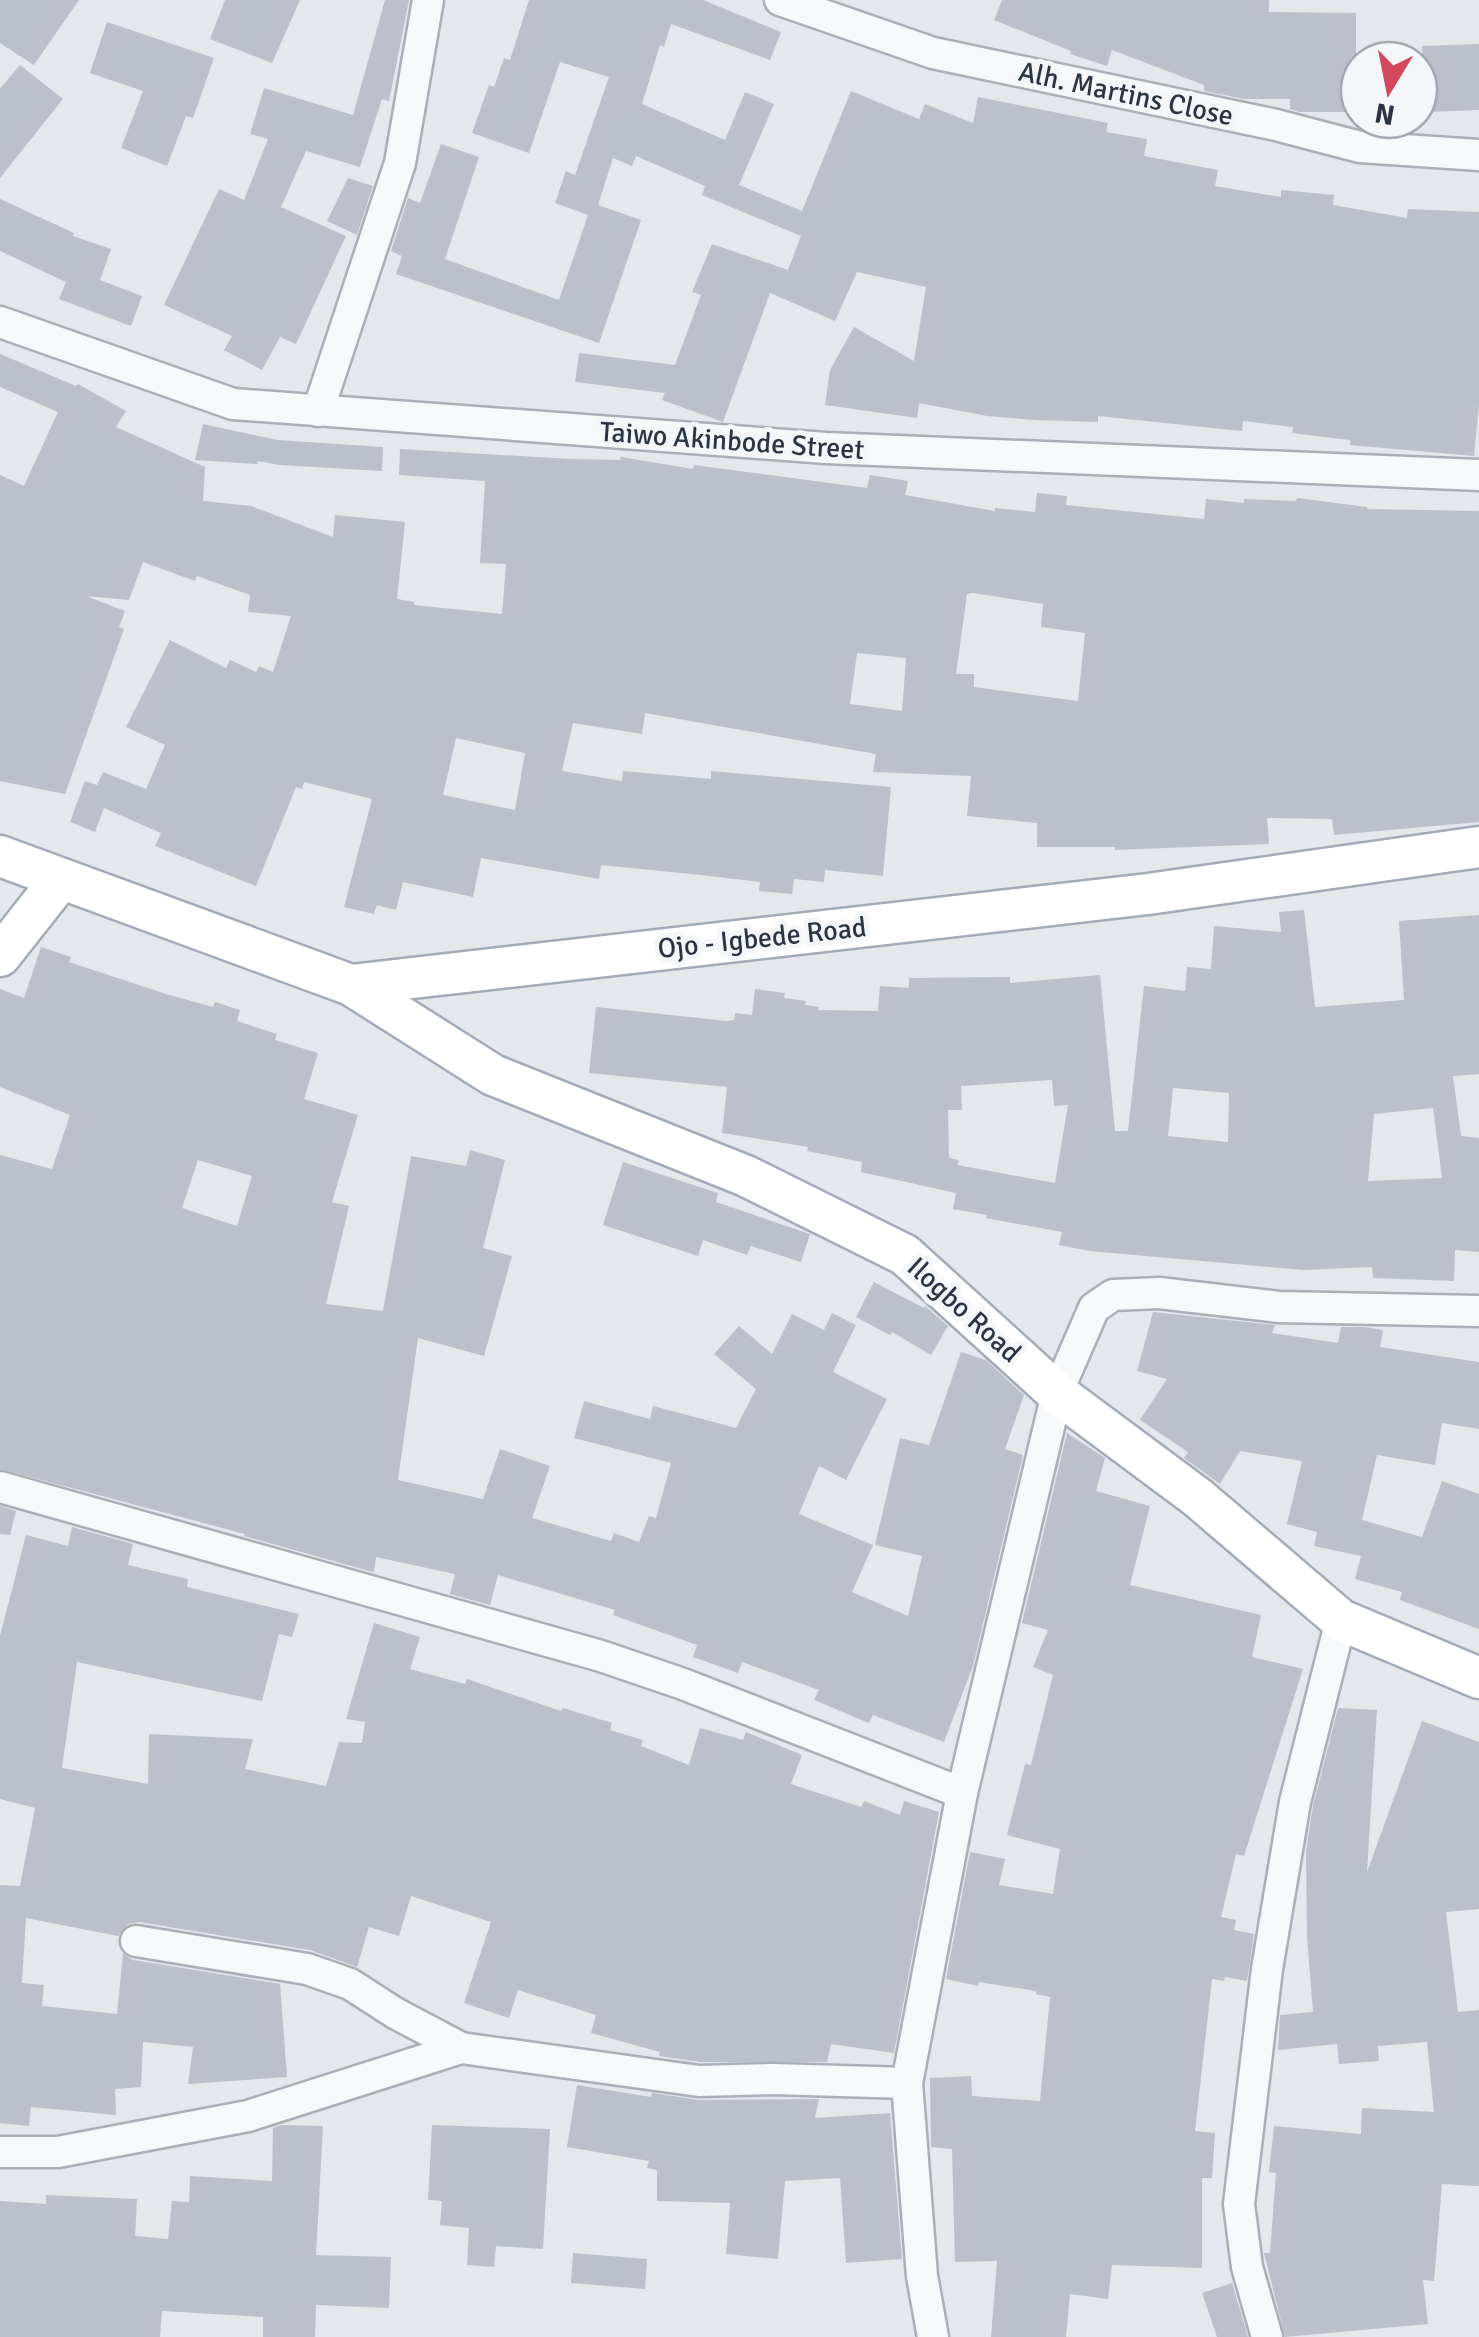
<svg xmlns="http://www.w3.org/2000/svg" width="1479" height="2337" font-family="Signika,sans-serif">
<rect width="100%" height="100%" fill="#e4e7ec"/>
<g fill="#bbc0ca" fill-rule="evenodd">
<polygon points="0,0 79,0 34,65 0,43"/>
<polygon points="225,0 300,0 272,63 210,39"/>
<polygon points="385,0 409,0 389,101 382,99 360,167 306,151 281,207 346,236 296,344 280,337 262,370 224,350 232,336 164,305 219,189 244,200 268,139 250,134 264,88 353,115"/>
<polygon points="529,0 703,0 781,32 770,60 671,24 664,47 660,45 642,104 725,140 745,92 774,104 739,185 802,211 851,91 919,119 925,104 973,123 978,97 1108,123 1106,132 1147,139 1144,156 1218,170 1215,186 1281,197 1281,190 1334,195 1333,205 1407,218 1408,209 1479,212 1479,404 1474,456 1350,445 1350,440 1292,433 1293,427 1243,421 1242,431 1098,416 1098,422 1035,420 987,416 919,403 917,418 825,405 830,370 854,327 914,361 926,287 857,272 835,321 770,293 723,422 662,400 665,393 575,382 579,353 675,365 701,295 692,292 712,244 788,270 801,236 702,195 705,186 636,156 632,166 613,158 598,205 641,220 599,343 396,274 402,256 391,251 408,198 420,203 441,144 479,157 445,259 559,300 588,215 555,203 566,171 575,175 609,77 560,62 529,153 472,133 489,85 494,87 504,58 510,60"/>
<polygon points="1002,0 1269,0 1269,12 1356,13 1356,112 1299,112 1290,109 1290,99 1244,99 1204,91 1204,85 1112,50 1107,66 1070,54 1071,51 994,20"/>
<polygon points="107,22 214,58 193,118 186,116 167,166 121,148 143,91 90,73"/>
<polygon points="1479,44 1479,110 1426,112 1422,46"/>
<polygon points="20,65 63,99 0,178 0,89"/>
<polygon points="348,178 373,186 357,235 327,221"/>
<polygon points="0,199 74,233 73,236 111,249 100,280 142,296 131,326 59,299 66,282 0,251"/>
<path d="M0,354L76,386L78,384L126,411L116,427L205,467L203,501L251,506L333,537L335,515L405,522L397,599L414,602V605L502,614L506,564L480,563L485,481L399,475L400,449L571,459L620,460L621,457L693,469L694,465L867,488L870,475L908,481L905,495L995,511V508L1035,512L1037,493L1067,496L1066,505L1204,519L1206,499L1244,503V499L1296,501L1297,498L1367,507V509L1479,511V822L1334,835L1332,819L1267,818L1269,844L1115,850V847H1037V823L967,816L971,776L873,772L876,754L645,713L642,734L573,723L562,771L622,781L623,771L711,779V771L891,787L883,876L825,870L824,882L794,879L792,894L759,891L760,882L701,875L601,865L599,879L481,858L473,897L403,882L396,910L377,905L374,914L344,907L372,799L304,782L302,789L296,787L256,886L155,846L161,833L104,808L95,832L70,822L85,781L97,785L103,772L146,789L165,745L126,727L170,640L226,668L230,660L256,672L259,666L273,672L291,616L248,612L250,595L197,576L195,581L143,562L129,600L86,596L125,611L119,627L124,629L65,794L0,781V475L24,486L58,412L0,387ZM973,593L1043,604L1041,627L1085,633L1078,701L974,687V674H956L967,594ZM857,653L906,658L902,711L850,704ZM456,738L525,753L515,810L443,795Z"/>
<polygon points="203,424 277,440 383,447 382,471 280,465 258,461 257,464 195,460"/>
<path d="M1304,910L1315,1007L1404,1000L1399,921L1479,915V1074L1453,1076L1461,1136L1479,1138V1252L1455,1250L1454,1281L1373,1278L1372,1267L1304,1270L1090,1251L1059,1245L1062,1232L986,1218L987,1215L953,1209L956,1193L861,1172L862,1162L807,1151L808,1147L722,1133L727,1087L589,1073L596,1007L727,1021L734,1020L735,1013L752,1015L755,989L785,993L784,998L806,1001L805,1005L819,1007L818,1010L878,1011L880,986L909,988V978L1010,977V983L1100,975L1115,1131H1128L1144,986L1185,991L1187,967L1211,969L1214,926L1281,932L1279,912ZM1052,1080L1054,1106L1068,1105L1055,1183L957,1165L959,1160L949,1158L948,1110H962L961,1086ZM1173,1088L1229,1093L1228,1142L1168,1136ZM1433,1108L1442,1178L1368,1181L1374,1114Z"/>
<path d="M41,947L71,957L69,962L166,994L213,1007L215,1002L240,1010L237,1021L277,1034L275,1040L318,1053L304,1099L358,1115L332,1202L349,1206L326,1304L383,1311L411,1156L466,1166L470,1150L505,1160L483,1248L512,1256L484,1356L418,1338L398,1480L483,1499L500,1449L550,1466L532,1518L611,1541L614,1533L639,1542L649,1516L656,1518L671,1463L574,1438L584,1401L650,1419L653,1406L736,1428L756,1389L714,1354L739,1326L772,1354L792,1314L824,1330L832,1313L856,1325L833,1372L887,1399L846,1480L819,1466L799,1514L873,1545L852,1592L908,1616L922,1556L875,1545L900,1438L929,1445L961,1352L986,1360L1024,1395L1005,1449L1023,1455L973,1666L944,1742L873,1715L869,1723L814,1700L819,1690L742,1662L738,1673L693,1657L697,1645L613,1615L615,1610L498,1575L490,1605L450,1594L455,1574L376,1557L374,1572L369,1571L244,1536L245,1534L0,1469V1155L52,1169L70,1115L0,1087V989L24,998ZM198,1160L252,1176L237,1226L182,1208Z"/>
<polygon points="623,1162 718,1193 716,1202 810,1234 801,1262 751,1246 747,1255 703,1240 698,1256 603,1225"/>
<polygon points="874,1282 924,1308 925,1306 948,1326 931,1355 892,1332 890,1335 856,1317"/>
<polygon points="1153,1312 1275,1325 1272,1333 1338,1343 1341,1327 1365,1327 1383,1330 1380,1347 1479,1362 1479,1429 1442,1423 1435,1465 1377,1455 1362,1520 1422,1537 1442,1481 1479,1494 1479,1629 1400,1600 1402,1592 1355,1579 1361,1556 1314,1546 1317,1532 1287,1524 1302,1461 1240,1451 1220,1484 1184,1458 1188,1452 1140,1420 1167,1379 1137,1371"/>
<polygon points="1067,1433 1105,1458 1096,1491 1150,1506 1130,1585 1261,1615 1252,1657 1303,1669 1244,1856 1236,1854 1221,1917 1236,1920 1234,1930 1254,1934 1247,1981 1225,1977 1224,1981 1212,1979 1195,2131 1215,2133 1212,2178 1202,2178 1202,2268 1112,2265 1108,2299 1070,2294 1066,2337 991,2337 997,2261 955,2262 952,2149 931,2147 930,2078 971,2076 972,2096 1040,2101 1050,1997 1036,1994 1036,1991 979,1982 978,1986 946,1979 970,1852 1005,1859 999,1885 1053,1894 1060,1849 1007,1835 1025,1764 1031,1765 1053,1675 1033,1667 1048,1630 1022,1623"/>
<polygon points="0,1506 16,1511 10,1535 0,1534"/>
<polygon points="72,1527 133,1544 128,1565 188,1579 187,1587 299,1614 292,1637 279,1634 262,1701 77,1662 62,1768 148,1784 149,1734 253,1739 245,1769 326,1786 339,1742 362,1743 365,1722 346,1719 374,1623 420,1637 410,1669 465,1684 467,1679 561,1711 563,1708 612,1723 610,1730 643,1740 641,1746 689,1765 700,1728 743,1740 746,1732 802,1755 791,1784 861,1807 864,1801 900,1815 904,1801 939,1812 894,2053 831,2044 827,2062 700,2062 659,2056 660,2052 591,2033 596,2015 518,1990 509,2018 464,2003 491,1922 411,1896 399,1936 369,1927 357,1967 310,1950 139,1922 128,1924 118,1936 26,1918 22,1983 44,1985 42,2006 117,2014 123,1954 133,1960 280,1984 287,2077 188,2084 193,2047 143,2042 141,2087 115,2089 116,2115 31,2107 29,2126 0,2123 0,1885 20,1886 35,1808 0,1799 0,1636 26,1535 68,1546"/>
<polygon points="1338,1708 1377,1710 1367,1872 1422,1721 1479,1742 1479,1909 1446,1912 1458,2012 1479,2010 1479,2186 1442,2184 1434,2281 1423,2280 1428,2324 1285,2337 1264,2253 1270,2253 1276,2173 1269,2172 1274,2126 1361,2134 1362,2108 1434,2112 1427,2042 1378,2046 1379,2061 1339,2064 1337,2044 1278,2050 1280,2015 1313,2012 1307,1937 1306,1851 1313,1806"/>
<polygon points="577,2085 651,2097 652,2093 699,2100 819,2099 815,2118 890,2113 902,2259 846,2263 840,2178 785,2181 778,2259 726,2254 730,2203 657,2201 657,2170 647,2168 649,2161 567,2147"/>
<polygon points="281,2125 323,2126 316,2255 391,2257 389,2308 316,2305 315,2337 263,2337 263,2317 162,2311 160,2337 0,2337 0,2201 46,2204 46,2195 137,2199 135,2236 168,2239 172,2201 189,2202 190,2176 272,2181 273,2128"/>
<polygon points="432,2125 550,2129 543,2249 496,2246 494,2267 467,2265 469,2228 440,2225 442,2201 428,2200"/>
<polygon points="573,2253 647,2259 645,2289 571,2283"/>
<polygon points="1232,2283 1248,2337 1217,2337 1202,2293"/>
</g>
<g fill="none" stroke-linecap="round" stroke-linejoin="round">
<defs>
<g id="minor">
<polyline points="780,0 933,53 1276,125 1360,147 1479,155"/>
<polyline points="0,322 233,404 826,448 1479,475"/>
<polyline points="318,411 400,163 428,0"/>
<polyline points="0,1487 601,1656 683,1684 962,1793"/>
<polyline points="136,1941 307,1969 350,1984 395,2013 461,2048"/>
<polyline points="0,2152 58,2152 248,2116 461,2048 699,2081 773,2079 907,2083"/>
<polyline points="933,2337 922,2276 907,2083 962,1793 1057,1393 1094,1308 1113,1295 1159,1293 1279,1307 1479,1311"/>
<polyline points="1267,2337 1247,2267 1239,2204 1267,1969 1295,1802 1341,1620"/>
</g>
<g id="major">
<polyline points="0,856 351,985 1148,894 1479,847"/>
<polyline points="0,956 60,880"/>
<polyline points="351,985 493,1075 746,1176 905,1255 1057,1393 1197,1497 1341,1620 1479,1678"/>
</g>
</defs>
<use href="#minor" stroke="#a9aeb7" stroke-width="35"/>
<use href="#major" stroke="#a3abb8" stroke-width="45"/>
<use href="#minor" stroke="#f7f8fa" stroke-width="30"/>
<use href="#major" stroke="#fff" stroke-width="40"/>
</g>
<g text-anchor="middle" dominant-baseline="central" stroke-width="10" stroke-linejoin="round" paint-order="stroke">
<g font-size="28" fill="#2b3445" stroke="#f4f6f9">
<text transform="translate(1126 94) rotate(12)">Alh. Martins Close</text>
<text transform="translate(732 441) rotate(4)">Taiwo Akinbode Street</text>
<text transform="translate(762 938) rotate(-6)">Ojo - Igbede Road</text>
<text transform="translate(964 1310) rotate(42)">Ilogbo Road</text>
</g>
</g>
<g transform="translate(1389 90) rotate(190)"><circle r="48" fill="#f4f6f9" stroke="#a4a8b1" stroke-width="2.5"/>
<path d="M0-8L18 38L0 25L-18 38Z" fill="#d1495b"/>
<text y="-15" font-size="28" font-weight="bold" text-anchor="middle" fill="#2b3445">N</text>
</g>
</svg>
